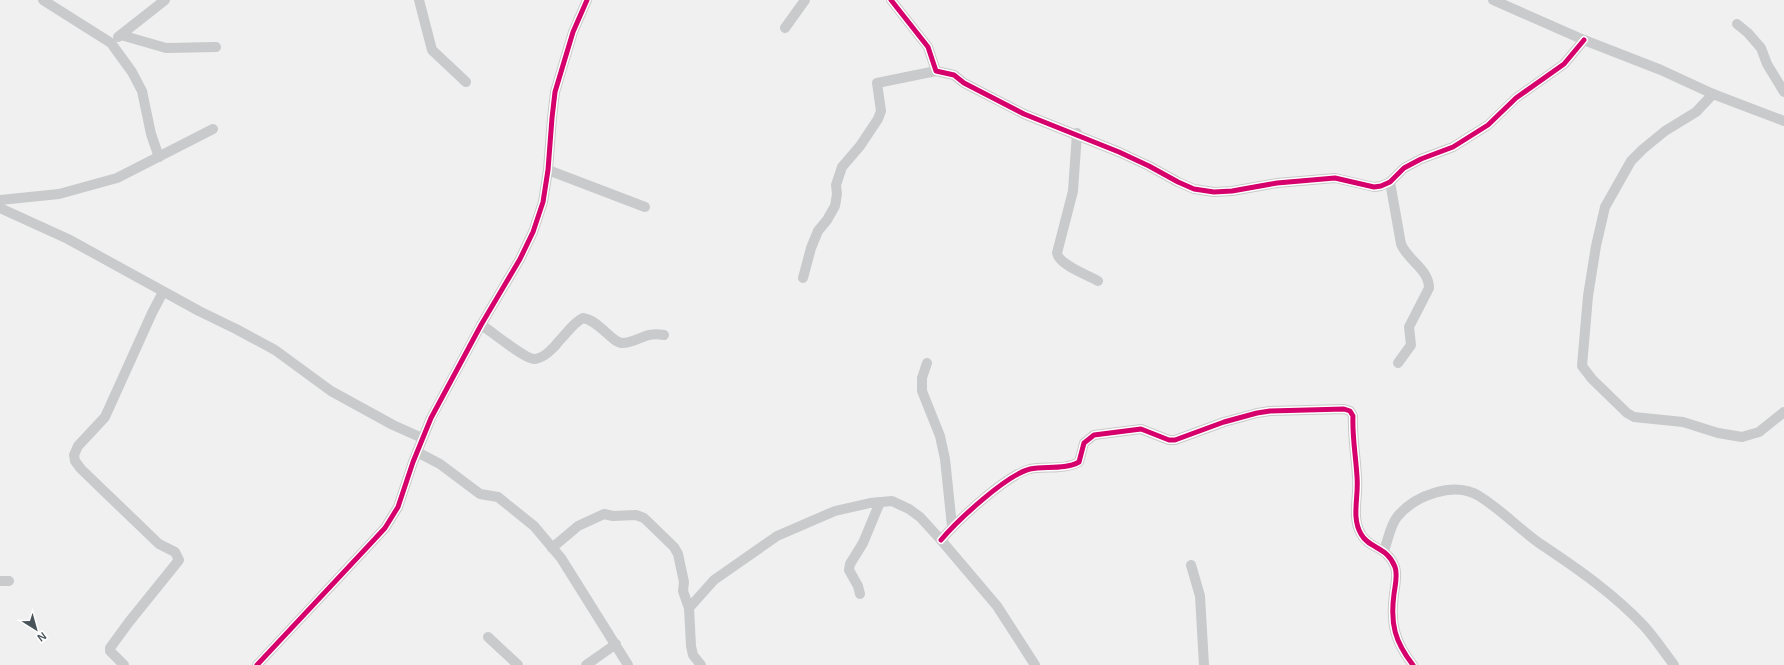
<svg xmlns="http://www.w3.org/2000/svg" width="1784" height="665" font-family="Helvetica,sans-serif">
<rect width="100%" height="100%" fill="#f0f0f0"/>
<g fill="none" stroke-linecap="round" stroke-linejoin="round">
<g stroke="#c8cacb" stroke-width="10">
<polyline points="43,0 111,43 132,72 142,91 151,134 159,157"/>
<polyline points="419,0 432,50 466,82"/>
<polyline points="891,0 928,47 936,71 954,75 964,83 1024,114 1119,152 1149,166 1178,182 1194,189 1214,192 1232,191 1277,183 1335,178 1374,187 1381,186 1390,182 1404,168 1421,159 1453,147 1488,125 1516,98 1564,64 1584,40"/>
<polyline points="1493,0 1584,40 1661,70 1713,94 1784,121"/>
<polyline points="1737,24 1748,33 1761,48 1767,64 1784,92"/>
<polyline points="785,28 805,0"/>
<polyline points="121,35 166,48 216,47"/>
<polyline points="118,37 165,0"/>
<polyline points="1713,94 1696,112 1665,131 1643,149 1631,161 1605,207 1596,246 1588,296 1582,366 1592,379 1627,413 1634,417 1683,422 1718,433 1742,437 1759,432 1784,412"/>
<path d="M1077,133L1073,191L1057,253C1059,265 1088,275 1098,281"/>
<polyline points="548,170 645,207"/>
<path d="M1390,182L1401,244C1408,261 1429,269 1429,288L1409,327L1411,345L1398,363"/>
<polyline points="0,200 59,194 117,178 213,129"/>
<polyline points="0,208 68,239 199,311 236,329 275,350 331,391 393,425 422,438"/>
<polyline points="803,278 811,248 818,231 827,220 835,206 837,194 836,185 842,167 860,146 878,119 881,111 877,83 936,71"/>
<path d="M481,325C492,331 525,360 535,359C544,358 554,348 559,341C567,333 573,323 583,318C600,321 611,342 622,343C638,343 644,331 664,335"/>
<polyline points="927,363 922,378 922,391 940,436 945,459 952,526"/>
<polyline points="417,452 440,464 480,494 498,497 534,526 561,558 628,665"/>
<path d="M941,540C957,521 1006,475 1030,469C1045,466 1065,470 1079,462L1084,443L1094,435L1141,429L1169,440H1175L1224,422L1257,413L1270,411L1344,409L1350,411L1353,416C1352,436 1356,457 1357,477C1359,496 1351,517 1361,534C1369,549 1387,546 1395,567C1398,575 1395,586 1394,594C1390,624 1395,642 1413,665"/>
<polyline points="552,548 578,526 604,514 613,516 636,515 644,518 674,547 678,554 684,582 683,591 689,608 691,646 693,655 701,665"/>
<path d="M1384,551C1388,540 1390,526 1397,517C1415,495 1454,481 1479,496C1502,510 1520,530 1542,545C1578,569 1614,594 1644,626C1655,638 1664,652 1674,665"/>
<polyline points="1191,565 1200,596 1204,665"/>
<polyline points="0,581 9,581"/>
<polyline points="860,594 858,586 849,570 850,564 863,543 880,502"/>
<polyline points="689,608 714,580 777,536 835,511 870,503 892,501 909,509 920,517 941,540 997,606 1035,665"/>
<polyline points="488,637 518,665"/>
<polyline points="124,665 110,651 110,648 129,622 179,560 175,552 159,544 81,469 75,461 74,455 78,446 105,417 152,313 163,292"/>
<polyline points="257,665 372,542 385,528 398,507 413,462 431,418 481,325 520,259 533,232 543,202 548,170 552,118 555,92 573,32 587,0"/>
<polyline points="586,665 616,644"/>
</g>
<defs>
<g id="cycleway">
<polyline points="891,0 928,47 936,71 954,75 964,83 1024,114 1119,152 1149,166 1178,182 1194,189 1214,192 1232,191 1277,183 1335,178 1374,187 1381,186 1390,182 1404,168 1421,159 1453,147 1488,125 1516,98 1564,64 1584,40"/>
<path d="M941,540C957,521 1006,475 1030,469C1045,466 1065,470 1079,462L1084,443L1094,435L1141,429L1169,440H1175L1224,422L1257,413L1270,411L1344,409L1350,411L1353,416C1352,436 1356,457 1357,477C1359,496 1351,517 1361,534C1369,549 1387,546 1395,567C1398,575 1395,586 1394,594C1390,624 1395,642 1413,665"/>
<polyline points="257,665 372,542 385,528 398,507 413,462 431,418 481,325 520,259 533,232 543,202 548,170 552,118 555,92 573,32 587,0"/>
</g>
</defs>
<use href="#cycleway" stroke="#fff" stroke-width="8"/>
<use href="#cycleway" stroke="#d6006c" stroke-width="5"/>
</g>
<g transform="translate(36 629) rotate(143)" stroke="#ffffff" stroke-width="3" paint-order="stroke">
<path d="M0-3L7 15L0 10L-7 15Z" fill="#49535a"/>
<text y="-6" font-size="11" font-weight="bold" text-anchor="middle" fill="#49535a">N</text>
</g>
</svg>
